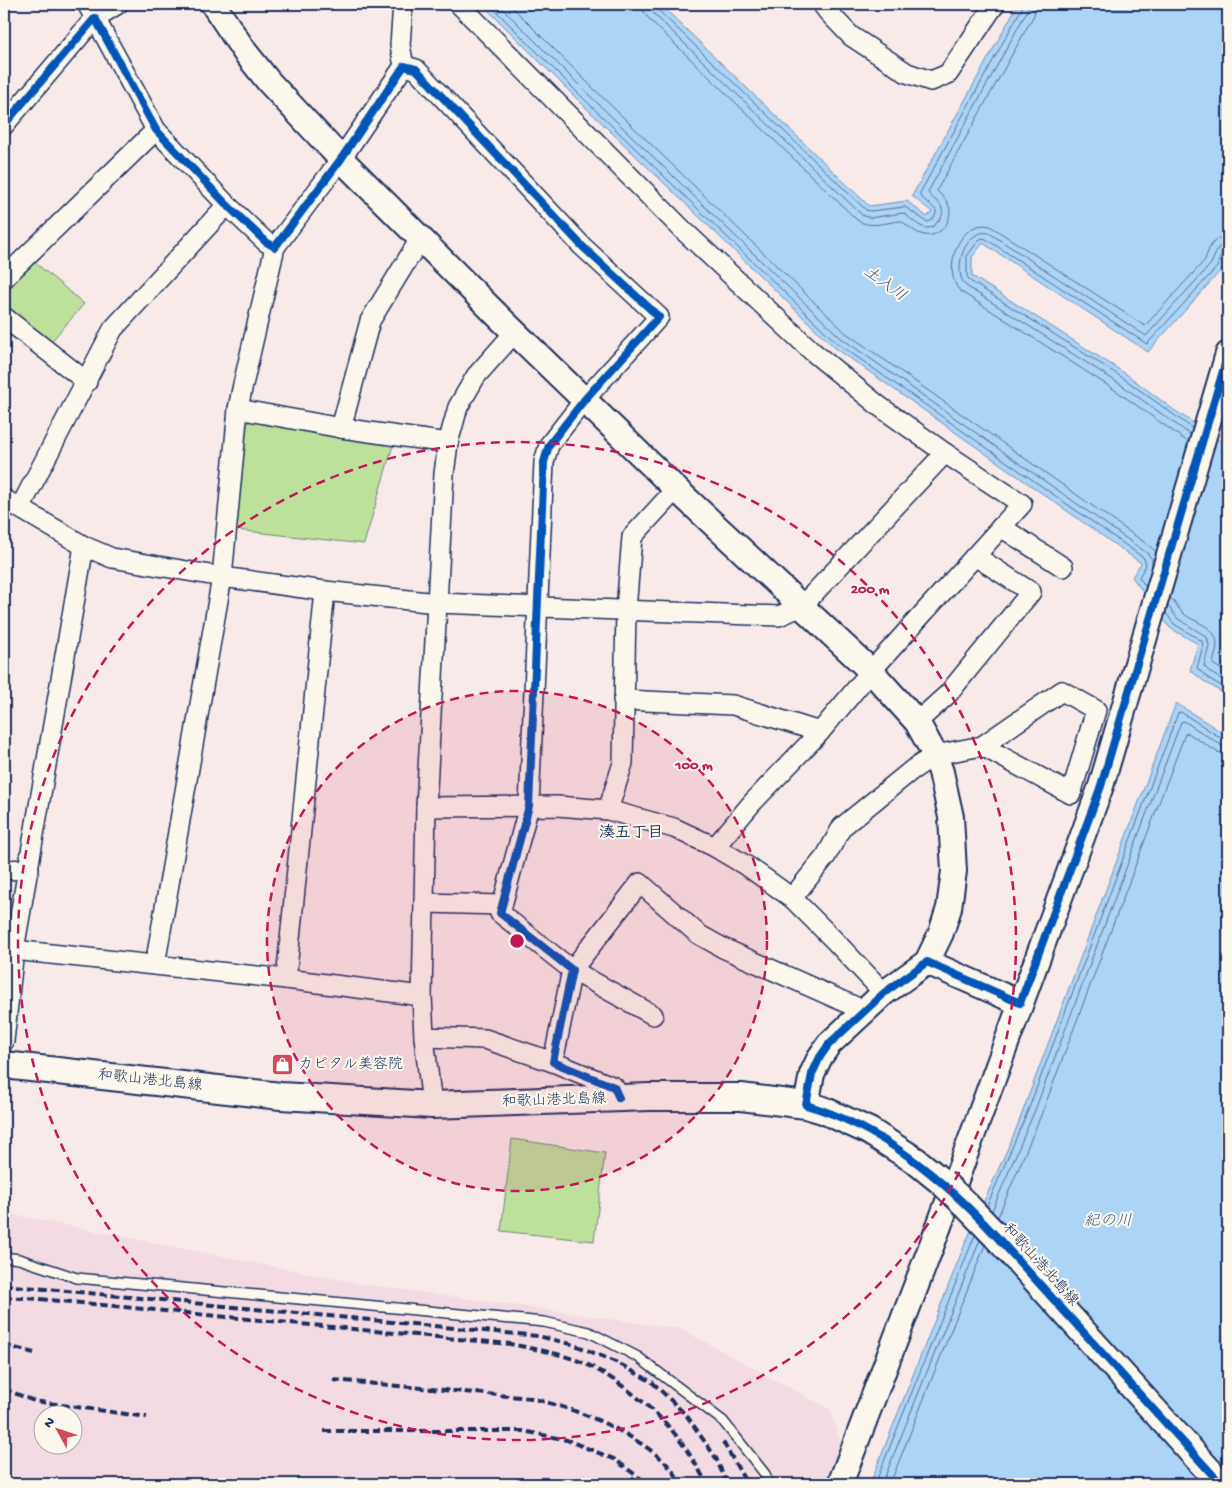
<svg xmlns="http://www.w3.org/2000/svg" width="1232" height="1488" font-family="'Gochi Hand','Klee One',sans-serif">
<rect width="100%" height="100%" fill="#f7eae8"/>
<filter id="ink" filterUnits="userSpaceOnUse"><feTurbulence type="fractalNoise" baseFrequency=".02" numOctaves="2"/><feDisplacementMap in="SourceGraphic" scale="10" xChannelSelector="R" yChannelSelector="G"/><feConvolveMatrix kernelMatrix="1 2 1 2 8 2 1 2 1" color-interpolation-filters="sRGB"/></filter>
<g filter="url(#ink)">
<path fill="#f3dbe3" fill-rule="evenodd" d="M4,1213L362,1284L681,1329L831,1410L852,1484H4ZM42,1416H72V1446H42Z"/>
<g fill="#bde19b" stroke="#6c887c">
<polygon points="32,260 84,304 49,344 4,308 4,296"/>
<polygon points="252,420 393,445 364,544 236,530 247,424"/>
<polygon points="512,1139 605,1153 594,1241 501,1231"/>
</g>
<g fill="#abd4f6" stroke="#7192b9">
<polygon points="482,4 660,4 869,206 907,201 927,217 932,212 912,196 1018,4 1228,4 1228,248 1222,269 1148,352 983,243 972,257 972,276 1126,374 1174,410 1228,446 1228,696 1205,682 1190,670 1198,644 1170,628 1132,577 1141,563 834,347 579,101"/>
<polygon points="1176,703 1228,736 1228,1484 870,1484 964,1246 1015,1132"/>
</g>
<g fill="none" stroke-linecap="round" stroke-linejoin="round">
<g stroke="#55719b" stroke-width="1">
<polyline points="489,4 583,98 837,343 1144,558 1146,565 1139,577 1146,587"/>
<polyline points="498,4 587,93 841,338 1147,553 1152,559 1152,566"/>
<polyline points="509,4 593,88 846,333 1151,547 1156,552"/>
<path d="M643,4L644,12L649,19L857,220C870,229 887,222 901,221C909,226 916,234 925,235C941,238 955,218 948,204C946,199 942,196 938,192L937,190L1034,15L1036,4"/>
<path d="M650,4L651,9L654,14L862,215L870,218L903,213C915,221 927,238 939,220C942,217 943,214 942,209C941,201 930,199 928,192L1027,11L1029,4"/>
<path d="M657,4L658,10L866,210L870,211L905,207L927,222C932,221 937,216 936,210L920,196V193L1022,8V4"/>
<polyline points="1192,428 1123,378 970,281 967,276 967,256 979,240 982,238 986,239 1147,344 1217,267 1222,252 1228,250"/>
<path d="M1191,435L1120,384L966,286C951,271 966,227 989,233L1146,336L1211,264L1218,248L1223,244H1228"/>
<path d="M1188,442L1115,390L960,291C941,271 959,218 990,226L1145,326L1205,260C1209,247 1213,237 1228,236"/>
<path d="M1170,597C1174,602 1178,608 1183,613C1194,623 1216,625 1217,644C1217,651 1214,657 1213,664L1228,674"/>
<polyline points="1168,606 1178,619 1207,637 1209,646 1204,666 1211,673 1228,683"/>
<polyline points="1166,613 1174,624 1202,641 1203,646 1197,668 1208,678 1228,690"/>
<polyline points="987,1206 1029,1108 1178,713 1181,712 1224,740 1228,740"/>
<polyline points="992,1211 1035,1110 1181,722 1184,721 1221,745 1228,747"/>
<polyline points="998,1217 1042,1113 1185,734 1188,733 1217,752 1228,754"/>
<polyline points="875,1484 975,1235"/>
<polyline points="882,1484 980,1240"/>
<polyline points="890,1484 985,1245"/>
</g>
<defs>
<polyline id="service" points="4,1257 19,1259 77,1278 544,1322 589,1332 638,1357 723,1421 765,1474 768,1484"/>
<g id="minor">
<polyline points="87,4 95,18 118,4"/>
<polyline points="403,4 400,45 404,66"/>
<polyline points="459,4 683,230 813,352 879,406 945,453 1022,504 871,671 820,732 752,803 715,847"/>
<polyline points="822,4 828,12 851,36 907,73 931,81 948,74 995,4"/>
<polyline points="4,125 95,18 156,130 227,205 266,242 275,247 341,159 404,66 416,69 582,246 659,317 585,399 549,445 544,462 529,806 500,913 572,970 553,1062 614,1087 619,1098"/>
<polyline points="275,247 242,389 238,409 341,428 448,443"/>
<polyline points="4,278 156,130"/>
<polyline points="4,317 87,382"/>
<polyline points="341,428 370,321 420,239"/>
<polyline points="4,499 84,546 112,558 222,577 325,591 437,603 779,616 802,606 945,453"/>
<polyline points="20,508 113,329 227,205"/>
<polyline points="1001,527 1063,567"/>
<polyline points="623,700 733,705 820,732"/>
<polyline points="917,722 948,694 1031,592 975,556"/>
<polyline points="426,807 557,806 608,810 674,828 715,847 750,868 792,898 834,940 884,993"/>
<polyline points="608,810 623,763 626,610 632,537 676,489"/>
<polyline points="4,870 29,869"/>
<polyline points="792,898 826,856 842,827 912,770 935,755 982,746 1062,691 1096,710 1071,794 982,746"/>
<polyline points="424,903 502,905"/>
<polyline points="4,949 286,979 422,996"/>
<polyline points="155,965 222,577 238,409"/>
<polyline points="286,979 325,591"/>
<polyline points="653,1015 572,970 640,883 698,934 723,948 865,1011"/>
<polyline points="424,1037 485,1039 553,1062"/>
<polyline points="4,1041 14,950 84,546"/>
<polyline points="432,1105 424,1037 422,996 426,807 444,474 448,443 458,407 476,376 515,332"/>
</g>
<g id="tertiary">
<polyline points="213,4 245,52 269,82 341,159 502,320 676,489 871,671 917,722 935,755 941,772 951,817 954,871 949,908 941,933 927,962 884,993 829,1044 820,1057 812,1074 806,1105"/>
<polyline points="927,962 1020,1003"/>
<polyline points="840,1484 936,1234 1101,786 1228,354"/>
</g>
<polyline id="secondary" points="4,1065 281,1096 432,1105 649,1097 741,1097 806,1105 823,1110 869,1131 916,1161 942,1182"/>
</defs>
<use href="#service" stroke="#1b2f5e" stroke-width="12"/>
<use href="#minor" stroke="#1b2f5e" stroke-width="22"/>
<use href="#tertiary" stroke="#1b2f5e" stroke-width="28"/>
<use href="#secondary" stroke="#1b2f5e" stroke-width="30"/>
<use href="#service" stroke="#fbf7ec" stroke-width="9"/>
<use href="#minor" stroke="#fbf7ec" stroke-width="19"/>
<use href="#tertiary" stroke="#fbf7ec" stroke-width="24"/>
<use href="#secondary" stroke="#fbf7ec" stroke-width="26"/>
<g stroke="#1b2f5e" stroke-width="4" stroke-dasharray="8 4" stroke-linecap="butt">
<polyline points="4,1285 538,1336 575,1345 618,1363 652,1382 687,1416 716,1458 727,1484"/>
<path d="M4,1297L40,1299L510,1344C534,1349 560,1353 584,1363C614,1377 647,1403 669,1427C684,1444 696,1464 707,1484"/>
<polyline points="4,1345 34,1353"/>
<path d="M333,1380L531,1398C581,1411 623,1427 663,1460C670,1467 676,1476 683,1484"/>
<polyline points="4,1389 34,1401 147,1417"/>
<polyline points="324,1431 523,1431 567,1440 614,1459 648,1484"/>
<polyline points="723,1442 747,1484"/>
</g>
<defs>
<polyline id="secondary-bridge" points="942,1182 966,1205 996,1236 1221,1484"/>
</defs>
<use href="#secondary-bridge" stroke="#1b2f5e" stroke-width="30" stroke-linecap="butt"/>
<use href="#secondary-bridge" stroke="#fbf7ec" stroke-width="26"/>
<defs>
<g id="cycleway">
<polyline points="4,125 95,18 156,130 227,205 266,242 275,247 341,159 404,66 416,69 582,246 659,317 585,399 549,445 544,462 529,806 500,913 572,970 553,1062 614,1087 619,1098"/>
<path d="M1221,1484L996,1236C943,1179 882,1127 806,1105L812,1074L820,1057L829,1044L884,993L927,962L1020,1003L1101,786L1228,354"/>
</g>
</defs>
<use href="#cycleway" stroke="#fbf7ec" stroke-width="11"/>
<use href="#cycleway" stroke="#0057b8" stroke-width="8"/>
</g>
</g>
<circle cx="517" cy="941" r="250" fill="#c2185b" fill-opacity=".12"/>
<g fill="none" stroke="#c2185b" stroke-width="2.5" stroke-dasharray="9 6">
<circle cx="517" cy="941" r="250"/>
<circle cx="517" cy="941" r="499"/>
</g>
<defs>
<symbol id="shop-square" viewBox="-11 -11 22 22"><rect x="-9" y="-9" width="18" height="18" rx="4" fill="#d1495b" stroke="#fbf7ec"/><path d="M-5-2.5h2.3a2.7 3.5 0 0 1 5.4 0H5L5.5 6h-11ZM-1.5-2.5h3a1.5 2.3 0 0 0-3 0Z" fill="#fff"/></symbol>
</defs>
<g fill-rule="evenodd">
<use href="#shop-square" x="270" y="1052" width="25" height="25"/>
</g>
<g text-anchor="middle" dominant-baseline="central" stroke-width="4" stroke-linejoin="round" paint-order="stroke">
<g font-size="15" fill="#1b2f5e" stroke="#fbf7ec" text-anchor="start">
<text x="298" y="1065">カピタル美容院</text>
</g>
<g font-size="15" fill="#1b2f5e" stroke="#fbf7ec">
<text transform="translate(150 1081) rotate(6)">和歌山港北島線</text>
<text transform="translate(554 1101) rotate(-2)">和歌山港北島線</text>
<text transform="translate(1040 1265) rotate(48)">和歌山港北島線</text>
</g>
<g font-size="16" font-style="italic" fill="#3f5884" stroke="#fbf7ec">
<text transform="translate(884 285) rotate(36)">土入川</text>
<text x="1108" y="1222">紀の川</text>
</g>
<g font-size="16" font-weight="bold" fill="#1b2f5e" stroke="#fbf7ec">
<text x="631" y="834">湊五丁目</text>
</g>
</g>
<circle cx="517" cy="941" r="8" fill="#c2185b" stroke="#fbf7ec" stroke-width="2.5"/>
<g font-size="15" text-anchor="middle" font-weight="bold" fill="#c2185b" stroke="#fbf7ec" stroke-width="4" stroke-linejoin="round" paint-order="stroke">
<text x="870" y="593">200 m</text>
<text x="694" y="769">100 m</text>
</g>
<rect width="1232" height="1488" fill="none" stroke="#fbf7ec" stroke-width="20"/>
<rect x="10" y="10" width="1212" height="1468" fill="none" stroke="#1b2f5e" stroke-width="2" filter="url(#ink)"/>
<g transform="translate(58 1430) rotate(310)"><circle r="24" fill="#fbf7ec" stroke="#a1a7b3"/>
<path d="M0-4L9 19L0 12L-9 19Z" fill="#d1495b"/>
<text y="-8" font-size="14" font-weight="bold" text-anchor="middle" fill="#1b2f5e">N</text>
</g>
</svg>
